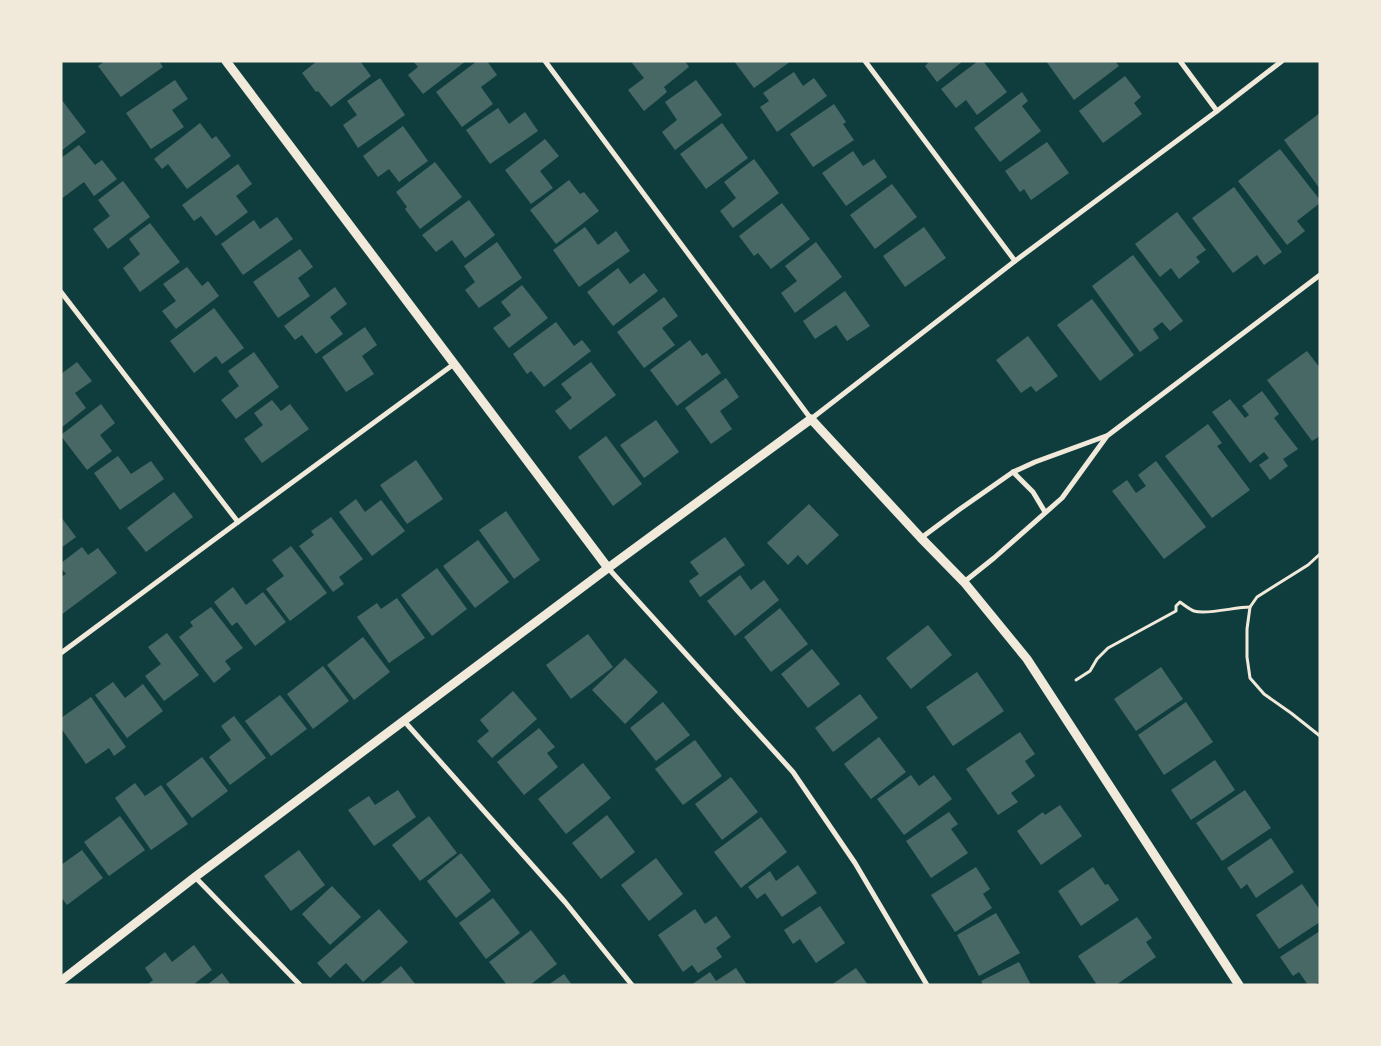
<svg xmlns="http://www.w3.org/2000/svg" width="1381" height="1046" font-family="Raleway,sans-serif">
<rect width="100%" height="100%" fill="#0f3d3e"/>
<g fill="#486865">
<polygon points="105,61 159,61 163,67 121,97 98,66"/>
<polygon points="317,61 360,61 371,76 331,107 318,91 316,92 302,73"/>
<polygon points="413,61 466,61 423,94 408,75 418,67"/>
<polygon points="477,61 487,61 497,75 481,87 493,104 462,127 436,92"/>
<polygon points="635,61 685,61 689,67 664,87 667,92 644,111 628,90 644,78 632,63"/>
<polygon points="734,61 791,61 754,88"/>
<polygon points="927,61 963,61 937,82 925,66 928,63"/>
<polygon points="978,61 983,61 1007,92 977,115 966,100 956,108 941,89"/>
<polygon points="1046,61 1115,61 1119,66 1074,100"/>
<polygon points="794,72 803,86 814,78 827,96 777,132 760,107 769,101 763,93"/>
<polygon points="1125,76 1141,97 1134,103 1142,114 1103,143 1079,111"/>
<polygon points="380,78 405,115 358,148 343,125 357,115 347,101"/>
<polygon points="175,80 188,99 172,110 184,127 151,149 126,113"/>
<polygon points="696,80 722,115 675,150 662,132 677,120 665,102"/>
<polygon points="1022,92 1028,101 1022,106 1041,131 1000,162 974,128"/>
<polygon points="61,99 86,132 61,151"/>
<polygon points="834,104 846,122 843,124 854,140 813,167 790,134"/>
<polygon points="498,108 509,124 525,112 538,131 490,164 466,130"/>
<polygon points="1320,113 1320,189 1284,140"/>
<polygon points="200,123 212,139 216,136 231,156 187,189 168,164 162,169 154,159"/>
<polygon points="722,123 748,158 706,189 680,154"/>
<polygon points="403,126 428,161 399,182 389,169 378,177 363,156"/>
<polygon points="545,139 559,156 540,171 553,188 531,204 505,170"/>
<polygon points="1047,142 1069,173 1031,200 1024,189 1020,192 1005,171"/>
<polygon points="79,145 95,165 102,160 117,179 94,196 84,182 61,199 61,158"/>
<polygon points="1280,149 1320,200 1320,203 1297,221 1305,231 1287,245 1238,181"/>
<polygon points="853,151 863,166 874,159 887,177 846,206 822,173"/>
<polygon points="754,159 779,193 733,228 720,211 736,198 724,182"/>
<polygon points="435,162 462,197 420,229 405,209 407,207 396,192"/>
<polygon points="238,164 252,184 236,196 248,212 216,236 201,216 194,221 182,205"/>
<polygon points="569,180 580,194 584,192 599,211 556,244 530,210"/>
<polygon points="123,181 150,217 108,249 93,229 110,216 98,200"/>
<polygon points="892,184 917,217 875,249 850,215"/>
<polygon points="1234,187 1282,252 1264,265 1257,255 1233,273 1192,218"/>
<polygon points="469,200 495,235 465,258 452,240 436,252 422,235"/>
<polygon points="782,203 810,239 771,269 758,253 754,256 739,236"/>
<polygon points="1177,212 1206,250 1196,257 1200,262 1179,279 1171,268 1160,277 1135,244"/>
<polygon points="277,217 293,239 243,275 221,244 254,220 260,229"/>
<polygon points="150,223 180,262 140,292 123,268 140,254 129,239"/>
<polygon points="585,227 598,245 616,231 630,251 579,287 553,250"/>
<polygon points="924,227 946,258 905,287 883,256"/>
<polygon points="497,242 522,278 479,308 465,290 475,282 464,266"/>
<polygon points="816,242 842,277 795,313 781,293 797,281 785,266"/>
<polygon points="300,249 313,267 298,278 310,296 278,318 253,282"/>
<polygon points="1133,255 1183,321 1170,331 1162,322 1153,329 1159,338 1140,352 1092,286"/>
<polygon points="187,267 202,286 208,281 219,296 176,329 162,311 176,301 163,284"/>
<polygon points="618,268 630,284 644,273 658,291 613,326 587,292"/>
<polygon points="522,285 548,318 509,348 493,328 511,315 501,302"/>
<polygon points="335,287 347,304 330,317 343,334 316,354 302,335 295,340 284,326"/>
<polygon points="845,291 870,326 847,341 836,325 815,339 803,321"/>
<polygon points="664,297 678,316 662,328 675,345 644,368 617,332"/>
<polygon points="1092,299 1134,355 1100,381 1057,325"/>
<polygon points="214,308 244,348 222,364 216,356 194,373 170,341"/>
<polygon points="556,322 574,346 582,340 591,351 544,387 531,371 527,374 513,354"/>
<polygon points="365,327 377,345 362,356 374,374 346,392 322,357"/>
<polygon points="1028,336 1058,376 1036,392 1031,386 1021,393 996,360"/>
<polygon points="690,340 702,356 707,353 721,373 677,406 650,370"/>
<polygon points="1307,351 1320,368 1320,436 1312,441 1267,380"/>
<polygon points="254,352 279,387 236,419 221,400 239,386 228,371"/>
<polygon points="77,362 92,381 75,393 86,408 61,428 61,374"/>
<polygon points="591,362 616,395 570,430 555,411 572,398 561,384"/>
<polygon points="726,378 739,397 720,411 732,429 711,444 685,408"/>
<polygon points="1262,391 1279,414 1274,418 1298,449 1283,459 1288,466 1270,480 1259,465 1269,458 1264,452 1250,463 1212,412 1230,399 1245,418 1249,415 1242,406"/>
<polygon points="272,400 281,411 290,404 309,429 262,463 244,439 263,425 254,413"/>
<polygon points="101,404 115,423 100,435 112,451 87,470 61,436 61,435"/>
<polygon points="656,420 679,452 644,478 620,445"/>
<polygon points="1208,424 1222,443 1217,446 1250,490 1212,518 1165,456"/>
<polygon points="606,436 642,484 613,506 578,457"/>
<polygon points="118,456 131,474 151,461 164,479 120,510 94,473"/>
<polygon points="416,460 443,499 407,524 380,485"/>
<polygon points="1156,461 1206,527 1164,559 1112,491 1127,480 1136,493 1146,486 1138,475"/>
<polygon points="174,492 193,517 146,552 127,528"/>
<polygon points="356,499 365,512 381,500 405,531 372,556 339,512"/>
<polygon points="809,504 839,535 807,565 798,555 788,565 767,543"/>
<polygon points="506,511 540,560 514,579 479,530"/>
<polygon points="61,517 76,537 61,548"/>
<polygon points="331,517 363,559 339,577 344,584 333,592 299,546 314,535 311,531"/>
<polygon points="725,537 745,565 700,597 689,581 699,574 690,562"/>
<polygon points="478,540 509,582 475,608 443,566"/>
<polygon points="291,546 327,593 290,621 266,589 284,576 272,560"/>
<polygon points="82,547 88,555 98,548 117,573 61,615 61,577 66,574 61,568 61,563"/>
<polygon points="437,568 467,609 432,636 401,595"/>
<polygon points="740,575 751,590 764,580 779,600 735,636 707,601"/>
<polygon points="233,587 246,605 263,592 286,622 255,646 237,622 232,626 214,602"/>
<polygon points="397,598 425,638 389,663 357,617 377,603 381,609"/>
<polygon points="211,607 243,648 225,661 231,669 214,683 179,637 193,626 190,622"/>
<polygon points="780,608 808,644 771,672 744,637"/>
<polygon points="928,625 952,655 911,689 886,658"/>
<polygon points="167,633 199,675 164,701 145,676 161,664 148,647"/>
<polygon points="588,634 613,667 571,699 546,665"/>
<polygon points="363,637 390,672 354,700 327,665"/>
<polygon points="812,649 840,684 808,708 781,674"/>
<polygon points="625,658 658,692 625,724 592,690"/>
<polygon points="323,666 349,701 313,729 287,694"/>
<polygon points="1161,667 1183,699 1136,731 1114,699"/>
<polygon points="977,672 1004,711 953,746 926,707"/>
<polygon points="113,682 125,698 143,684 163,711 127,738 95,695"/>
<polygon points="513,691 537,719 492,758 477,741 489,731 480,720"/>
<polygon points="860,694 878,718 833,752 815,728"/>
<polygon points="280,695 307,729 271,756 245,721"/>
<polygon points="91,697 126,747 114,756 109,748 86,764 61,728 61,718"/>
<polygon points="663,702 690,735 656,761 630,728"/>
<polygon points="1186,702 1213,742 1164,775 1138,735"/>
<polygon points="234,716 266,758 230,785 209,757 231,740 221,726"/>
<polygon points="539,728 555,747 547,753 558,767 524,795 497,762"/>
<polygon points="1020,732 1035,754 1025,761 1035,776 1011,793 1018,802 998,815 966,769"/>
<polygon points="879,737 906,772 871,799 844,764"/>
<polygon points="695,740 722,776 683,805 655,769"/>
<polygon points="202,757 228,791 192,818 166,784"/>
<polygon points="1215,760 1235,790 1191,820 1171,790"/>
<polygon points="583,763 611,798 566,834 538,799"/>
<polygon points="911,775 919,786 934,775 952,799 904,835 877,799"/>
<polygon points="731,777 758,812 722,840 695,804"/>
<polygon points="135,783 145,796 161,785 188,824 151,850 115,798"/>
<polygon points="398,790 416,817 374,846 348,810 369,796 375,805"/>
<polygon points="1245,790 1271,828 1222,861 1196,823"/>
<polygon points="1060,805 1082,836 1041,865 1017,831 1043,812 1045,815"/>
<polygon points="949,812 958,824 951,829 968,853 931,878 906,841"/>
<polygon points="607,815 635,852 601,879 572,843"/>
<polygon points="120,816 145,850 109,876 84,842"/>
<polygon points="429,816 457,853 420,881 392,845"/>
<polygon points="761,817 787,852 741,888 714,852"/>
<polygon points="1271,838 1294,872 1256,898 1247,884 1241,889 1227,868"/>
<polygon points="82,850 103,878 67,905 61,897 61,865"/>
<polygon points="299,850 325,885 291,911 264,876"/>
<polygon points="461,853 491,891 456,918 427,881"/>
<polygon points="656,858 683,894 649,921 621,885"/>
<polygon points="798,865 817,893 782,917 765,893 757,899 748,887 770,871 776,881"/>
<polygon points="976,867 990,889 983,894 992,908 955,932 931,895"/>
<polygon points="1093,867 1105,885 1108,884 1119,900 1081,926 1058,891"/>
<polygon points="1302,884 1320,910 1320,922 1279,949 1256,915"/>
<polygon points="332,886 361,917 330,945 302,914"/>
<polygon points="493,898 520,933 486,959 459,923"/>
<polygon points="820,906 845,943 816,963 800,939 793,944 784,930"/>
<polygon points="379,909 408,942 363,982 346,963 330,978 317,963"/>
<polygon points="695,909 705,924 716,916 731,937 716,948 722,957 698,973 692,965 683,972 658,935"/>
<polygon points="996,913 1020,953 979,976 957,935"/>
<polygon points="1137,917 1152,938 1146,942 1156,957 1116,985 1097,985 1078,956"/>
<polygon points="531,930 557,964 530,985 507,985 489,962"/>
<polygon points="1320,931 1320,981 1314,985 1308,985 1299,972 1293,976 1280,957"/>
<polygon points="194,945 212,970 193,985 147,985 153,980 145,968 165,952 172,962"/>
<polygon points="1019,962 1031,985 983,985 981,981"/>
<polygon points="401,966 416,985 378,985"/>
<polygon points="736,968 747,985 691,985 710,972 716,981"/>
<polygon points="856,968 868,985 831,985"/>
<polygon points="222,973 231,985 207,985"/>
<polygon points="564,974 572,985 548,985"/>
</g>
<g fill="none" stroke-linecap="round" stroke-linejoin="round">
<g stroke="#f1e9da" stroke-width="3">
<polyline points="1320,554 1308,565 1257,597 1250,607 1247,629 1247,657 1250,678 1264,694 1291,713 1320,736"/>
<path d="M1076,680L1090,671L1097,659L1108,648L1176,611V606L1180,602C1184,605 1189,609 1194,611C1207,615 1235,607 1250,607"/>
</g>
<g stroke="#f1e9da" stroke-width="5">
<polyline points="545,61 811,419 1015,261 1217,111 1282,61"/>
<polyline points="865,61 1015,261"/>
<polyline points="1180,61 1217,111"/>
<polyline points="61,292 238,522"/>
<polyline points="1013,472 1033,492 1045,512"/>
<polyline points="921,538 960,509 1013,472 1035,462 1106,436"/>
<polyline points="608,568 793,772 855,863 927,985"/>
<polyline points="964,582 994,558 1062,498 1107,436 1320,275"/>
<polyline points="61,653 238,522 454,364"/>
<polyline points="405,722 565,902 632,985"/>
<polyline points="195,877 300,985"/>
</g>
<g stroke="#f1e9da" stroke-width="9">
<polyline points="226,61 608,568"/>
<polyline points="61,981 195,877 608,568 811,419 921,538 964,582 1027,659 1239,985"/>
</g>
</g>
<rect width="1381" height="1046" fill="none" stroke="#f1e9da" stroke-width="125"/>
</svg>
